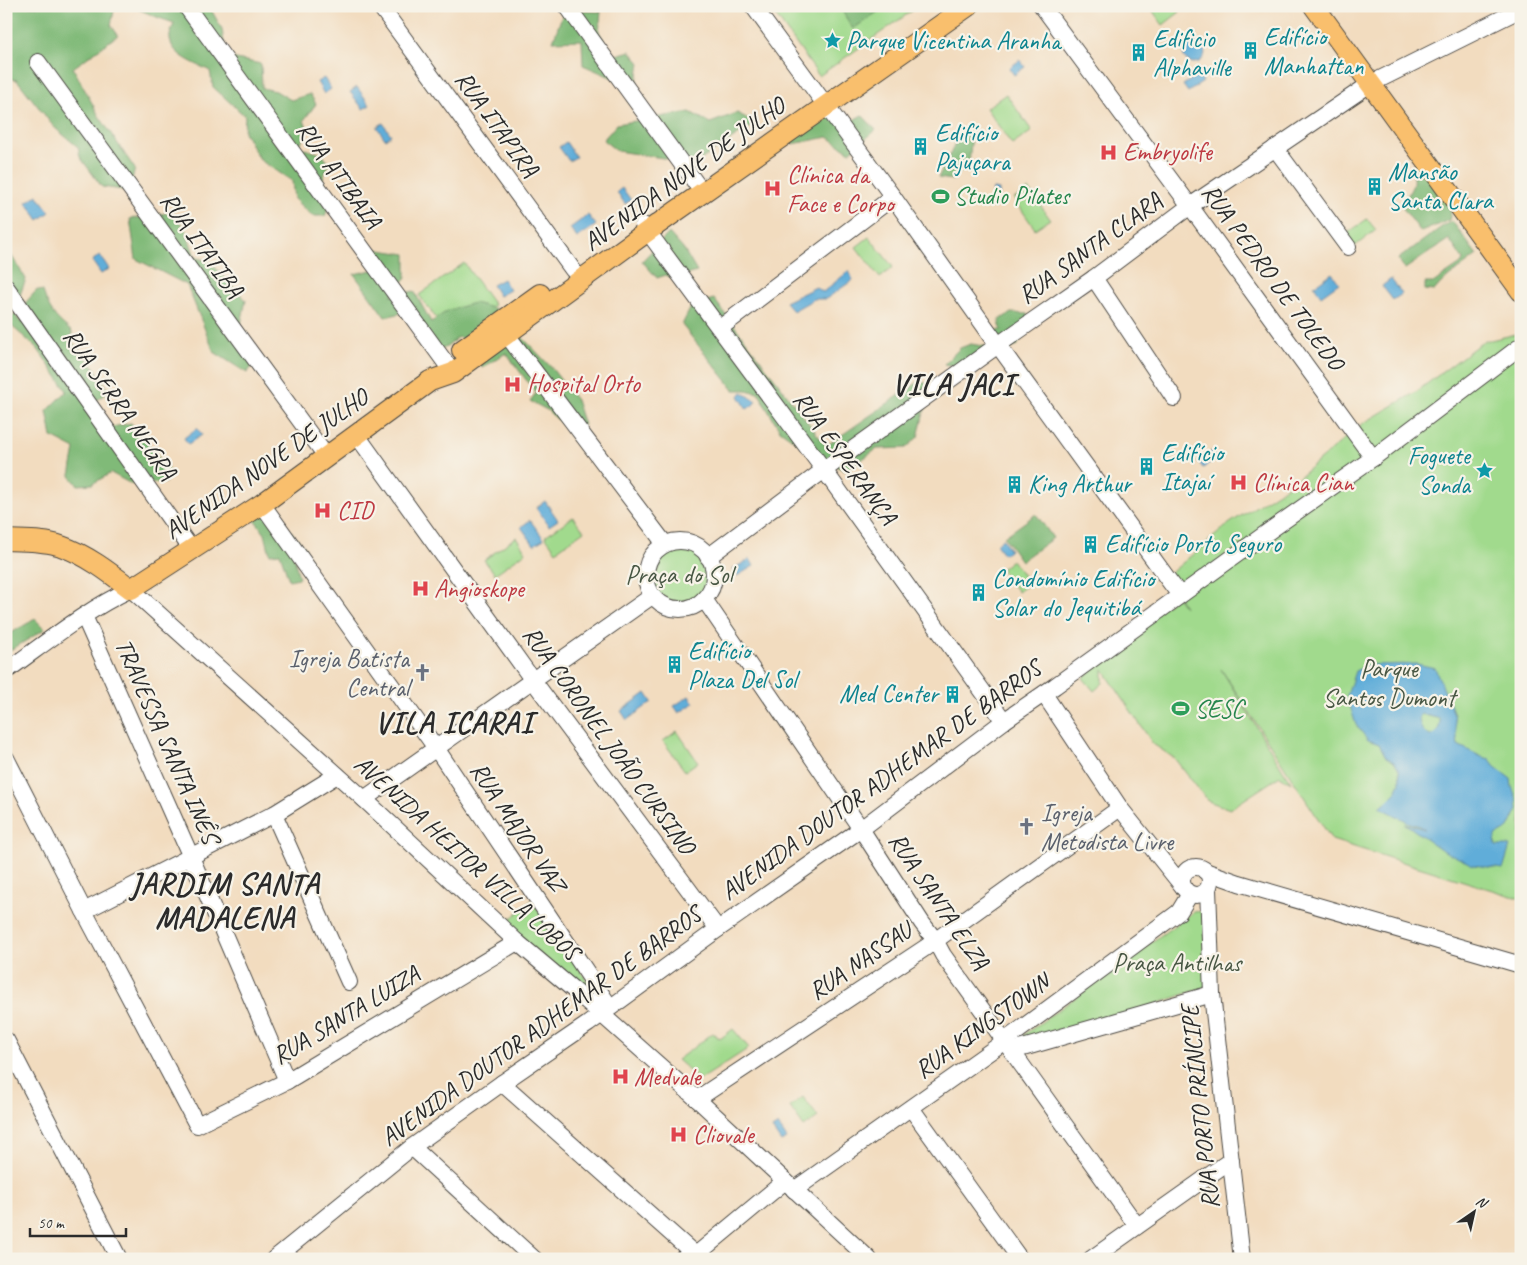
<svg xmlns="http://www.w3.org/2000/svg" width="1527" height="1265" font-family="Caveat,sans-serif">
<rect width="100%" height="100%" fill="#f7f3e8"/>
<filter id="ink" filterUnits="userSpaceOnUse"><feTurbulence type="fractalNoise" baseFrequency=".02" numOctaves="2"/><feDisplacementMap in="SourceGraphic" scale="10" xChannelSelector="R" yChannelSelector="G"/><feConvolveMatrix kernelMatrix="1 2 1 2 8 2 1 2 1" color-interpolation-filters="sRGB"/></filter>
<filter id="wash" filterUnits="userSpaceOnUse"><feTurbulence type="fractalNoise" baseFrequency=".0096" numOctaves="4" result="noise"/><feDisplacementMap in="SourceGraphic" scale="20" xChannelSelector="R" yChannelSelector="G"/><feGaussianBlur stdDeviation="1.12" result="paint"/><feColorMatrix in="noise" values="0 0 0 0 0 0 0 0 0 0 0 0 0 0 0 0 0 1.4 0 .05"/><feComposite in="paint" operator="in"/></filter>
<g filter="url(#wash)">
<rect width="100%" height="100%" fill="#f2dcbf"/>
<g fill="#a1da8d" stroke="#66825c">
<polygon points="769,6 919,6 819,76"/>
<polygon points="1149,6 1176,6 1180,12 1163,25"/>
<polygon points="1006,94 1032,131 1012,145 986,108"/>
<polygon points="1029,189 1050,219 1035,229 1014,199"/>
<polygon points="1367,219 1376,230 1354,247 1345,235"/>
<polygon points="869,237 893,267 880,278 856,247"/>
<polygon points="464,263 494,305 450,337 419,295"/>
<polygon points="1521,333 1521,899 1332,840 1221,669 1291,783 1280,776 1230,809 1208,801 1174,758 1153,744 1103,669 1103,683 1094,691 1083,678 1090,672 1083,665 1177,597 1184,607 1167,576 1230,523 1291,484 1362,424 1416,392 1482,342"/>
<polygon points="573,517 584,531 556,551 545,536"/>
<polygon points="516,537 526,552 495,574 484,560"/>
<circle cx="679" cy="575" r="29"/>
<polygon points="1012,560 1029,584 1018,592 1001,569"/>
<polygon points="677,731 698,762 685,771 663,741"/>
<polygon points="532,900 593,989 581,996 501,927"/>
<polygon points="1204,911 1211,985 1024,1050 1017,1040 1193,912"/>
<polygon points="733,1029 749,1048 700,1080 677,1060 713,1033 720,1039"/>
<polygon points="803,1097 818,1117 804,1127 790,1107"/>
</g>
<g fill="#80ba78" stroke="#567252">
<polygon points="6,6 115,6 111,25 118,35 73,68 99,116 135,169 131,183 123,190 102,187 80,157 78,147 55,128 17,80 6,78"/>
<path d="M131,6H209L222,29L226,57L261,64L262,88L276,91L291,100L310,94L316,104L304,120L308,131L298,147L322,154L329,164L322,180L332,198L325,216H312L294,199L292,181L260,160L244,132L245,116L213,87L210,71C197,64 172,56 170,39C169,34 173,28 174,23L159,18Z"/>
<polygon points="554,6 576,6 579,11 601,12 599,32 613,56 630,51 640,63 636,88 583,65 582,40 553,41 563,13"/>
<polygon points="839,6 886,6 853,29"/>
<polygon points="690,112 710,123 737,113 756,123 696,163 617,151 603,140 617,124"/>
<polygon points="838,112 848,123 862,115 876,130 850,152 828,137 793,144 786,122"/>
<polygon points="972,134 969,163 953,180 938,178 959,136"/>
<polygon points="1414,162 1431,171 1456,192 1449,220 1421,232 1402,207 1413,185"/>
<polygon points="173,212 186,230 195,257 210,262 246,300 240,329 261,356 247,373 214,352 187,285 136,259 130,219"/>
<polygon points="1452,221 1477,255 1441,283 1434,291 1425,290 1425,283 1433,283 1461,264 1463,260 1449,239 1405,269 1398,259 1443,226"/>
<polygon points="669,233 684,250 697,272 673,278 666,275 657,278 642,261"/>
<polygon points="6,247 26,279 18,300 6,308"/>
<polygon points="373,249 406,254 406,278 391,296 414,291 431,322 449,310 474,303 496,309 497,334 520,335 550,366 576,400 584,425 569,430 547,410 530,401 536,393 506,353 482,368 474,346 458,337 447,347 431,351 402,313 385,317 354,274 381,268"/>
<path d="M37,290L43,291C50,313 55,317 72,332L71,341L92,364L109,391L90,406L108,428L131,423L169,470L165,483L131,484L111,473L92,484L78,485L70,476L75,449L52,437L47,411L67,391L37,348L8,323L14,313L22,324L26,302Z"/>
<polygon points="714,299 826,446 920,381 934,387 924,412 918,437 906,448 877,449 845,471 814,454 780,430 766,407 759,393 746,390 734,390 682,325 692,305"/>
<polygon points="1011,313 1027,314 1032,328 1021,336 1018,345 1008,350 994,331 1001,330 999,320"/>
<polygon points="971,344 988,347 959,367 944,364 960,348"/>
<polygon points="257,512 277,515 306,549 293,552 299,578 289,580 280,553 270,554 265,534 254,519"/>
<polygon points="1036,514 1053,538 1021,561 1004,537"/>
<polygon points="35,619 45,629 6,653 6,636"/>
</g>
<g fill="#61add9" stroke="#466c82" fill-rule="evenodd">
<circle cx="1194" cy="52" r="11"/>
<polygon points="1020,60 1025,67 1014,75 1009,68"/>
<polygon points="1198,75 1203,82 1188,92 1183,85"/>
<polygon points="324,78 331,89 324,94 317,82"/>
<polygon points="357,87 370,105 363,109 350,92"/>
<polygon points="383,123 391,135 385,139 377,127"/>
<polygon points="566,142 576,157 569,161 559,147"/>
<polygon points="622,188 631,200 625,204 617,192"/>
<polygon points="993,189 999,190 998,203 994,208 988,203 991,199"/>
<polygon points="37,195 50,212 39,220 26,202"/>
<polygon points="588,215 596,225 577,238 570,228"/>
<polygon points="100,255 109,269 101,274 92,261"/>
<polygon points="849,271 853,280 826,299 814,299 793,311 785,302 816,287 823,292"/>
<polygon points="1332,273 1339,283 1321,296 1314,286"/>
<polygon points="503,279 510,290 499,296 492,285"/>
<polygon points="1391,279 1402,294 1393,300 1382,286"/>
<polygon points="742,392 756,401 753,405 747,409 739,396"/>
<polygon points="197,428 202,435 188,444 184,438"/>
<polygon points="1212,451 1217,458 1203,468 1198,461"/>
<polygon points="545,501 558,520 549,526 536,508"/>
<polygon points="530,520 544,539 534,545 521,527"/>
<polygon points="1003,539 1010,550 1003,554 996,544"/>
<polygon points="750,559 754,566 737,576 733,569"/>
<path d="M1417,664L1435,668L1454,714L1458,745L1482,757L1490,759L1494,766L1511,779L1512,787L1517,799L1518,809L1509,828L1495,836L1496,846H1510L1503,869L1473,865L1442,850L1404,823L1425,829L1420,826L1410,823L1380,807L1395,794L1400,782L1399,769L1395,763L1386,757L1379,744L1368,740L1356,725L1347,696L1355,671L1368,665ZM1421,714L1440,719C1440,727 1438,732 1431,736C1422,733 1420,727 1419,718Z"/>
<polygon points="646,693 652,702 627,720 621,711"/>
<polygon points="689,696 694,703 679,713 674,706"/>
<polygon points="778,1125 787,1139 781,1142 772,1129"/>
</g>
</g>
<g filter="url(#ink)">
<g fill="none" stroke-linecap="round" stroke-linejoin="round">
<defs>
<g id="minor">
<polyline points="186,6 453,373"/>
<polyline points="380,6 573,270"/>
<polyline points="567,6 703,193"/>
<polyline points="753,6 893,197 998,345 1170,582 1180,595"/>
<polyline points="1042,6 1190,206 1373,458"/>
<polyline points="38,62 326,456"/>
<polyline points="1275,148 1348,247"/>
<polyline points="643,225 824,470 1004,721"/>
<polyline points="1094,278 1174,398"/>
<polyline points="6,287 187,543 194,548"/>
<polyline points="720,328 893,197"/>
<polyline points="507,335 665,544"/>
<polyline points="356,434 532,679 718,929"/>
<polyline points="262,504 436,748 610,1007"/>
<circle cx="680" cy="575" r="34"/>
<polyline points="708,557 824,470 998,345 1094,278 1190,206 1370,84 1521,9"/>
<polyline points="704,599 861,829 922,923 935,940 943,955 1137,1226"/>
<polyline points="84,616 191,857 287,1081"/>
<path d="M6,671C47,642 86,610 131,589L364,799L517,942L581,996L697,1099L869,1259"/>
<polyline points="1044,694 1120,808 1184,888"/>
<polyline points="6,758 84,911 197,1125 287,1081 517,942"/>
<polyline points="364,799 652,596"/>
<polyline points="274,814 349,982"/>
<circle cx="1196" cy="881" r="14"/>
<polyline points="1205,871 1239,883 1521,965"/>
<polyline points="1208,889 1212,994 1242,1259"/>
<polyline points="84,911 274,814 337,775"/>
<polyline points="6,1040 119,1259"/>
<polyline points="1012,1051 1212,994"/>
<polyline points="502,1083 700,1259"/>
<polyline points="697,1099 925,948 1120,808"/>
<polyline points="911,1108 1020,1259"/>
<polyline points="412,1147 534,1259"/>
<polyline points="794,1190 995,1048 1179,912 1190,894"/>
<polyline points="274,1259 412,1147 502,1083 588,1024 718,929 861,829 1004,721 1055,686 1272,529 1373,458 1521,346"/>
<polyline points="682,1259 696,1255 785,1181"/>
<polyline points="1091,1259 1231,1160"/>
</g>
<g id="major">
<polyline points="1314,6 1521,291"/>
<polyline points="462,350 540,294"/>
<path d="M6,540C23,541 45,540 61,546C87,555 109,572 131,589L262,504L430,381L453,373L648,231L968,6"/>
</g>
</defs>
<use href="#minor" stroke="#494641" stroke-width="18"/>
<use href="#major" stroke="#494641" stroke-width="22"/>
<use href="#minor" stroke="#fff" stroke-width="16"/>
<use href="#major" stroke="#f9bf6d" stroke-width="20"/>
</g>
</g>
<defs>
<symbol id="sight-bare" viewBox="-9 -9 18 18"><path d="M0-6L1.8-2.2L6-1.7L2.9 1.2L3.7 5.4L0 3.3L-3.7 5.4L-2.9 1.2L-6-1.7L-1.8-2.2Z" fill="#0f9aa8" stroke="#f7f3e8" stroke-width="2.5" paint-order="stroke"/></symbol>
<symbol id="building-bare" viewBox="-9 -9 18 18"><path d="M-4-6H4V6H1V3H-1V6H-4ZM-2.5-4.3h1.7v1.8h-1.7ZM.8-4.3h1.7v1.8H.8ZM-2.5-1h1.7V.8h-1.7ZM.8-1h1.7V.8H.8Z" fill="#0f9aa8" stroke="#f7f3e8" stroke-width="2.5" paint-order="stroke"/></symbol>
<symbol id="hospital-bare" viewBox="-9 -9 18 18"><path d="M-5-5h3v3.5h4V-5h3V5h-3V1.5h-4V5h-3Z" fill="#e0444e" stroke="#f7f3e8" stroke-width="2.5" paint-order="stroke"/></symbol>
<symbol id="stadium-bare" viewBox="-9 -9 18 18"><path d="M0-5a6.5 5 0 1 0 0 10a6.5 5 0 1 0 0-10ZM-3.5-1.8h7v3.6h-7Z" fill="#2e9e5b" stroke="#f7f3e8" stroke-width="2.5" paint-order="stroke"/></symbol>
<symbol id="church-bare" viewBox="-9 -9 18 18"><path d="M-1.2-6h2.4v3.5h3.3v2.4h-3.3V6h-2.4V-.1h-3.3v-2.4h3.3Z" fill="#6b7280" stroke="#f7f3e8" stroke-width="2.5" paint-order="stroke"/></symbol>
</defs>
<g fill-rule="evenodd">
<use href="#sight-bare" x="820" y="28" width="25" height="25"/>
<use href="#building-bare" x="1238" y="38" width="25" height="25"/>
<use href="#building-bare" x="1126" y="40" width="25" height="25"/>
<use href="#building-bare" x="908" y="134" width="25" height="25"/>
<use href="#hospital-bare" x="1096" y="140" width="25" height="25"/>
<use href="#building-bare" x="1362" y="174" width="25" height="25"/>
<use href="#hospital-bare" x="760" y="176" width="25" height="25"/>
<use href="#stadium-bare" x="928" y="184" width="25" height="25"/>
<use href="#hospital-bare" x="500" y="372" width="25" height="25"/>
<use href="#building-bare" x="1134" y="454" width="25" height="25"/>
<use href="#sight-bare" x="1472" y="458" width="25" height="25"/>
<use href="#hospital-bare" x="1226" y="470" width="25" height="25"/>
<use href="#building-bare" x="1002" y="472" width="25" height="25"/>
<use href="#hospital-bare" x="310" y="498" width="25" height="25"/>
<use href="#building-bare" x="1078" y="532" width="25" height="25"/>
<use href="#hospital-bare" x="408" y="576" width="25" height="25"/>
<use href="#building-bare" x="966" y="580" width="25" height="25"/>
<use href="#building-bare" x="662" y="652" width="25" height="25"/>
<use href="#church-bare" x="410" y="660" width="25" height="25"/>
<use href="#building-bare" x="940" y="682" width="25" height="25"/>
<use href="#stadium-bare" x="1168" y="696" width="25" height="25"/>
<use href="#church-bare" x="1014" y="814" width="25" height="25"/>
<use href="#hospital-bare" x="608" y="1064" width="25" height="25"/>
<use href="#hospital-bare" x="666" y="1122" width="25" height="25"/>
</g>
<g text-anchor="middle" dominant-baseline="central" stroke-width="4.5" stroke-linejoin="round" paint-order="stroke">
<g font-size="25" fill="#0d838f" stroke="#f7f3e8" text-anchor="start">
<text x="1264" y="37">Edifício<tspan x="1264" dy="29">Manhattan</tspan></text>
<text x="1153" y="39">Edificio<tspan x="1153" dy="29">Alphaville</tspan></text>
<text x="846" y="41">Parque Vicentina Aranha</text>
<text x="935" y="133">Edifício<tspan x="935" dy="29">Pajuçara</tspan></text>
<text x="1388" y="172">Mansão<tspan x="1388" dy="29">Santa Clara</tspan></text>
<text x="1161" y="453">Edifício<tspan x="1161" dy="29">Itajaí</tspan></text>
<text x="1470" y="456" text-anchor="end">Foguete<tspan x="1470" dy="29">Sonda</tspan></text>
<text x="1028" y="484">King Arthur</text>
<text x="1105" y="544">Edifício Porto Seguro</text>
<text x="992" y="579">Condomínio Edifício<tspan x="992" dy="29">Solar do Jequitibá</tspan></text>
<text x="688" y="651">Edifício<tspan x="688" dy="29">Plaza Del Sol</tspan></text>
<text x="938" y="694" text-anchor="end">Med Center</text>
</g>
<g font-size="25" fill="#2b2b2b" stroke="#f7f3e8">
<text transform="translate(497 124) rotate(54)">RUA ITAPIRA</text>
<text transform="translate(684 174) rotate(-36)">AVENIDA NOVE DE JULHO</text>
<text transform="translate(339 175) rotate(54)">RUA ATIBAIA</text>
<text transform="translate(202 245) rotate(54)">RUA ITATIBA</text>
<text transform="translate(1090 248) rotate(-36)">RUA SANTA CLARA</text>
<text transform="translate(1273 277) rotate(54)">RUA PEDRO DE TOLEDO</text>
<text transform="translate(120 404) rotate(55)">RUA SERRA NEGRA</text>
<text transform="translate(845 458) rotate(54)">RUA ESPERANÇA</text>
<text transform="translate(266 464) rotate(-35)">AVENIDA NOVE DE JULHO</text>
<text transform="translate(609 740) rotate(54)">RUA CORONEL JOÃO CURSINO</text>
<text transform="translate(167 741) rotate(66)">TRAVESSA SANTA INÊS</text>
<text transform="translate(881 780) rotate(-36)">AVENIDA DOUTOR ADHEMAR DE BARROS</text>
<text transform="translate(518 827) rotate(56)">RUA MAJOR VAZ</text>
<text transform="translate(467 858) rotate(42)">AVENIDA HEITOR VILLA LOBOS</text>
<text transform="translate(939 901) rotate(56)">RUA SANTA ELZA</text>
<text transform="translate(860 961) rotate(-34)">RUA NASSAU</text>
<text transform="translate(346 1015) rotate(-31)">RUA SANTA LUIZA</text>
<text transform="translate(541 1026) rotate(-36)">AVENIDA DOUTOR ADHEMAR DE BARROS</text>
<text transform="translate(982 1026) rotate(-36)">RUA KINGSTOWN</text>
<text transform="translate(1200 1107) rotate(-96)">RUA PORTO PRÍNCIPE</text>
</g>
<g font-size="25" fill="#be3a42" stroke="#f7f3e8" text-anchor="start">
<text x="1123" y="152">Embryolife</text>
<text x="787" y="175">Clínica da<tspan x="787" dy="29">Face e Corpo</tspan></text>
<text x="527" y="384">Hospital Orto</text>
<text x="1253" y="483">Clínica Cian</text>
<text x="337" y="511">CID</text>
<text x="434" y="589">Angioskope</text>
<text x="634" y="1077">Medvale</text>
<text x="693" y="1135">Cliovale</text>
</g>
<g font-size="25" fill="#27864d" stroke="#f7f3e8" text-anchor="start">
<text x="954" y="196">Studio Pilates</text>
<text x="1195" y="709">SESC</text>
</g>
<g font-size="25" fill="#485744" stroke="#f7f3e8">
<text x="679" y="575">Praça do Sol</text>
<text x="1389" y="669">Parque<tspan x="1389" dy="29">Santos Dumont</tspan></text>
<text x="1177" y="963">Praça Antilhas</text>
</g>
<g font-size="25" fill="#5b616d" stroke="#f7f3e8" text-anchor="end">
<text x="409" y="659">Igreja Batista<tspan x="409" dy="29">Central</tspan></text>
<text x="1041" y="813" text-anchor="start">Igreja<tspan x="1041" dy="29">Metodista Livre</tspan></text>
</g>
<g font-size="30" font-weight="bold" letter-spacing="1" fill="#2b2b2b" stroke="#f7f3e8">
<text x="953" y="385">VILA JACI</text>
<text x="454" y="723">VILA ICARAI</text>
<text x="225" y="884">JARDIM SANTA<tspan x="225" dy="34">MADALENA</tspan></text>
</g>
</g>
<rect width="1527" height="1265" fill="none" stroke="#f7f3e8" stroke-width="25"/>
<g transform="translate(1474 1212) rotate(34)" stroke="#f7f3e8" stroke-width="4" paint-order="stroke">
<path d="M0-4L9 19L0 12L-9 19Z" fill="#2b2b2b"/>
<text y="-8" font-size="14" font-weight="bold" text-anchor="middle" fill="#2b2b2b">N</text>
</g>
<path d="M30 1228v8h96v-8" fill="none" stroke="#2b2b2b" stroke-width="2.5"/>
<text x="38" y="1228" font-size="15" fill="#2b2b2b" stroke="#f7f3e8" stroke-width="4" paint-order="stroke">50 m</text>
</svg>
